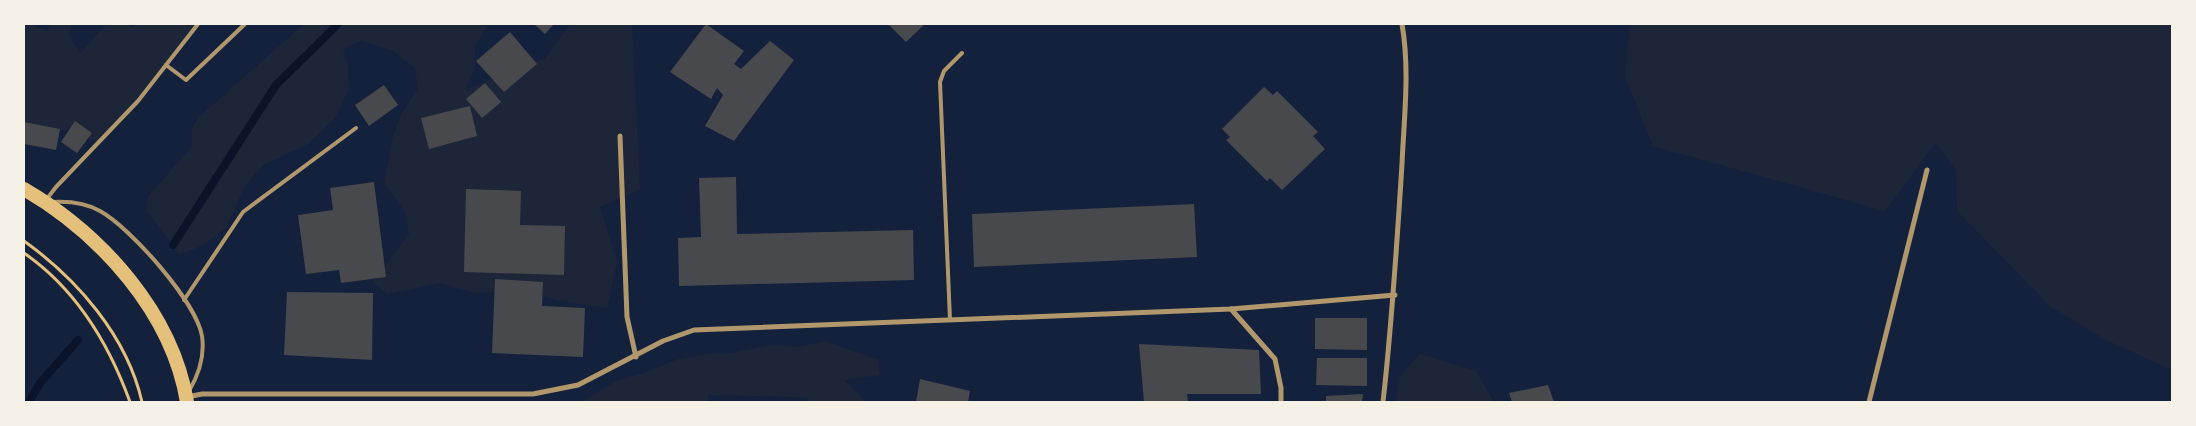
<svg xmlns="http://www.w3.org/2000/svg" width="2196" height="426" font-family="'Varela Round',sans-serif">
<rect width="100%" height="100%" fill="#14213d"/>
<g fill="#1d2539">
<polygon points="51,24 71,24 69,36 81,53 106,24 127,24 133,28 135,24 198,24 101,141 89,139 84,128 42,133 24,130 24,27 32,25 47,31"/>
<path d="M304,24H489L475,46V69L465,90L545,58L570,24H632L640,189L600,207L617,262L607,308L561,301L521,291L476,293L439,283L387,294L373,282L409,234L405,212L384,182L393,136L402,113L418,88L415,68L393,51L362,41L343,48L348,65L349,89L335,118L308,144L263,165L245,186L226,228L204,245L179,255C167,240 159,224 146,211L148,196L192,147V128L199,117Z"/>
<polygon points="1630,24 2172,24 2172,370 2106,340 2051,307 1957,211 1956,170 1936,142 1885,211 1653,146 1625,76"/>
<path d="M825,341L878,360L880,375L844,380L866,402H807L809,398C776,395 742,397 708,395V402H582L616,381L647,372L678,359L706,354L732,353L772,345L799,347Z"/>
<polygon points="1420,354 1476,371 1494,402 1396,402 1399,377"/>
</g>
<g fill="none" stroke-linecap="round" stroke-linejoin="round">
<g stroke="#0b132b" stroke-width="8">
<polyline points="173,245 276,85 338,24"/>
<polyline points="29,402 40,383 78,340"/>
</g>
</g>
<g fill="#48494c">
<polygon points="534,24 554,24 545,34"/>
<polygon points="706,24 744,51 734,64 741,69 770,41 794,60 734,141 705,126 723,95 717,88 711,99 670,72"/>
<polygon points="888,24 925,24 906,42"/>
<polygon points="510,32 537,64 504,92 476,61"/>
<polygon points="485,83 501,102 482,118 466,99"/>
<polygon points="384,85 398,105 369,126 355,105"/>
<polygon points="1264,87 1273,95 1277,91 1318,132 1313,136 1325,149 1282,190 1270,178 1267,181 1226,140 1230,137 1222,129"/>
<polygon points="470,106 477,136 429,149 421,118"/>
<polygon points="75,121 92,133 77,153 61,142"/>
<polygon points="24,122 60,129 56,150 24,144"/>
<polygon points="736,177 737,234 913,230 914,280 679,286 678,238 701,237 699,178"/>
<polygon points="374,182 386,277 341,283 339,270 306,274 298,215 333,210 330,188"/>
<polygon points="466,189 521,191 520,225 565,226 564,275 464,272"/>
<polygon points="1194,204 1197,257 974,267 972,214"/>
<polygon points="495,279 543,282 542,306 585,308 583,357 492,353"/>
<polygon points="287,292 373,293 372,360 284,355"/>
<polygon points="1315,318 1367,318 1367,350 1315,349"/>
<polygon points="1139,344 1259,350 1261,394 1187,394 1188,402 1144,402"/>
<polygon points="1317,358 1367,358 1367,386 1316,385"/>
<polygon points="920,379 970,391 968,402 916,402"/>
<polygon points="1548,385 1554,402 1512,402 1509,393"/>
<polygon points="1363,394 1362,402 1326,402 1326,396"/>
</g>
<g fill="none" stroke-linecap="round" stroke-linejoin="round">
<g stroke="#e5c07b" stroke-width="3">
<path d="M24,241C77,279 127,336 142,402"/>
<path d="M24,253C76,289 109,344 130,402"/>
</g>
<g stroke="#b1986c" stroke-width="4">
<polyline points="166,65 186,80 245,24"/>
<polyline points="46,200 56,187 138,101 198,24"/>
<path d="M52,202C69,201 86,203 100,211C131,228 196,302 202,336C205,356 199,374 189,391"/>
<polyline points="184,300 243,212 356,128"/>
<polyline points="950,320 940,82 944,71 962,53"/>
</g>
<g stroke="#b1986c" stroke-width="5">
<polyline points="620,136 627,317 636,357"/>
<polyline points="1231,309 1275,359 1281,388 1281,402"/>
<polyline points="187,397 202,394 533,394 578,385 663,341 694,330 1231,309 1395,295"/>
<path d="M1383,402C1392,323 1397,244 1402,164C1404,118 1410,70 1402,24"/>
<polyline points="1869,402 1927,170"/>
</g>
<path stroke="#e5c07b" stroke-width="14" d="M24,189C101,234 172,312 187,402"/>
</g>
<rect width="2196" height="426" fill="none" stroke="#f6f1e7" stroke-width="50"/>
</svg>
